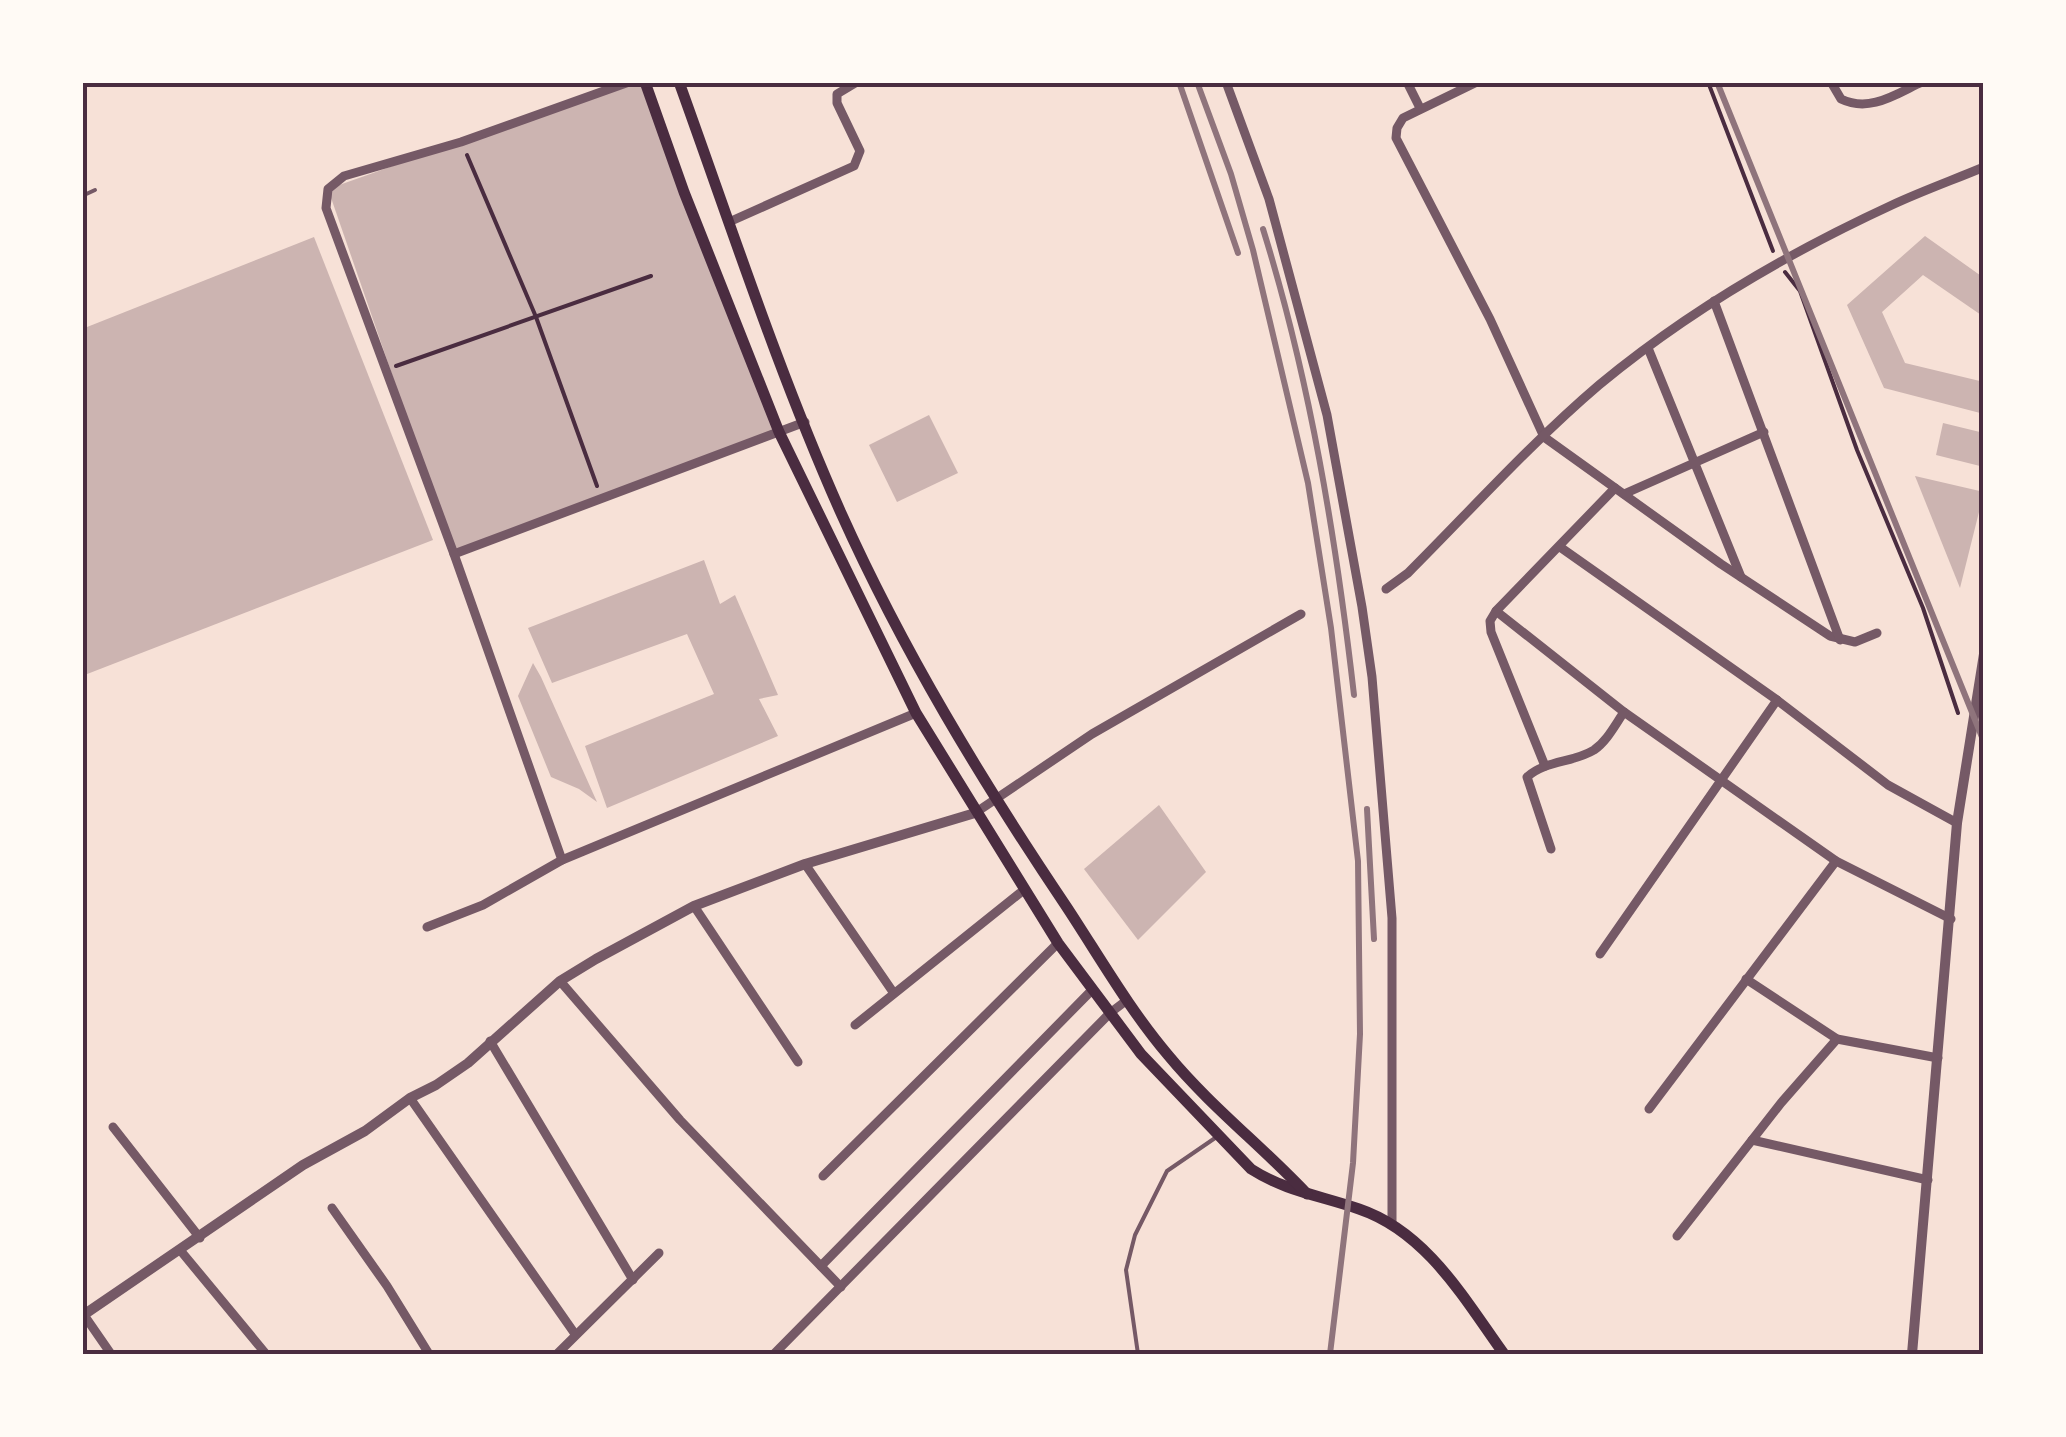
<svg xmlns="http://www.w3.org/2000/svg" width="2066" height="1437" font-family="'Noto Serif',serif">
<rect width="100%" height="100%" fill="#f7e1d7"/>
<g fill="#ccb4b1">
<polygon points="629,82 645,82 779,432 454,554 328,189"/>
<polygon points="1925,236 1984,278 1984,317 1923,275 1882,312 1905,363 1984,382 1984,414 1884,388 1847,305"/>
<polygon points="314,237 433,540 82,676 82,329"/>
<polygon points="929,415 958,473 897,502 869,445"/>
<polygon points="1943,423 1984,433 1984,467 1936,455"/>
<polygon points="1915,476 1984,492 1960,588"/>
<polygon points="704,560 720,604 735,595 778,695 759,699 778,736 607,808 585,746 714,694 687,634 552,683 528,628"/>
<polygon points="533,663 541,677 597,802 579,789 551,777 518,696"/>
<polygon points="1159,805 1206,872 1138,940 1084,869"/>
</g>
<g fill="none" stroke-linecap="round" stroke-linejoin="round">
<g stroke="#4a2c40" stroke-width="4">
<polyline points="1708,82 1773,251"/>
<polyline points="467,155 536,317 597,486"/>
<polyline points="1785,272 1800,291 1857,450 1923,608 1958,713"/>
<polyline points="396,366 651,276"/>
</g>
<g stroke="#755966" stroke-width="4">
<polyline points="82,196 95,190"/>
<polyline points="1138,1354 1126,1270 1135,1235 1167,1171 1218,1136"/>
</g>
<g stroke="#755966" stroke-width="9">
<polyline points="1226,82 1269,199 1327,415 1362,607 1372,677 1392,918 1392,1224"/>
<polyline points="1407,82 1420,108"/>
<polyline points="1477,82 1403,118 1397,128 1396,138 1490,319 1544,437 1721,564 1830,636 1855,642 1877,633"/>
<path d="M1831,82L1841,99C1870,113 1896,94 1922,82"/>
<polyline points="729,222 854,166 860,151 837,103 837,94 857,82"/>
<polyline points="1714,301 1840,640"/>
<polyline points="1648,348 1741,577"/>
<polyline points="1624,494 1764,432"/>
<polyline points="1560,547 1777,700 1888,785 1957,823"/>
<polyline points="454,554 805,422"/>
<path d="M1386,589L1408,573C1471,510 1531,443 1599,385C1687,312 1788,253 1892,205C1922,191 1953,180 1984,167"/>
<polyline points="1496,611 1624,712 1836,861 1951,919"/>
<polyline points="1545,766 1491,632 1490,621 1496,611 1615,488"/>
<polyline points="975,813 1092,734 1301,614"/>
<path d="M1551,849L1527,777C1546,760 1573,763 1594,750C1607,741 1615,725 1624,712"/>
<polyline points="562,860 454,554 326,208 328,189 344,176 461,142 629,82"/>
<polyline points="805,864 893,992"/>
<polyline points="694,906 798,1062"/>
<polyline points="427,927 483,905 562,860 916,713"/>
<polyline points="1600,954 1777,700"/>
<polyline points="1746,979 1837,1039 1938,1058"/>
<polyline points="560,981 680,1120 841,1287"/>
<polyline points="855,1025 1025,889"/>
<polyline points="490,1041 633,1280"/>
<polyline points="410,1098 575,1334"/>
<polyline points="1649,1109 1836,861"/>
<polyline points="113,1127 200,1238"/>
<polyline points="1752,1140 1928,1180"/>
<polyline points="823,1176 1058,943"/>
<polyline points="332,1208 387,1286 429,1354"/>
<polyline points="1677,1236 1781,1103 1837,1039"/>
<polyline points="180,1250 266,1354"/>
<polyline points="821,1266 1092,990"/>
<polyline points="84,1315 111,1354"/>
<polyline points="557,1354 659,1253"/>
<polyline points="774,1354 1110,1013 1127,1000"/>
</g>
<g stroke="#755966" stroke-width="10">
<polyline points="82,1316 303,1165 365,1131 410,1098 436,1085 468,1063 560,981 596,959 694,906 805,864 975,813"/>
<polyline points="1912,1354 1957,823 1984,654"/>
</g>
<g stroke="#4a2c40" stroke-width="11">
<path d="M645,82L684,192L779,432L916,713L1058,943L1141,1054L1251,1169C1285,1191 1322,1196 1359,1209C1427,1232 1465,1300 1504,1354"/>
<path d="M679,82C731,226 779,374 841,513C903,651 982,781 1066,906C1099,956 1129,1009 1168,1055C1210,1106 1262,1146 1307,1194"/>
</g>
<g stroke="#8f747c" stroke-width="6">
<polyline points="1179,82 1238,253"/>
<polyline points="1197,82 1231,174 1253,250 1308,483 1331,628 1358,861 1360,1034 1353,1163 1330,1354"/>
<polyline points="1717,82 1984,742"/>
<path d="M1263,229C1310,380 1336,538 1354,695"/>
<polyline points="1367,809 1374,939"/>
</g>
</g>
<rect width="2066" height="1437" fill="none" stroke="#fffaf5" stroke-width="170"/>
<rect x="85" y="85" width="1896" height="1267" fill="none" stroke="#4a2c40" stroke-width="4"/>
</svg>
